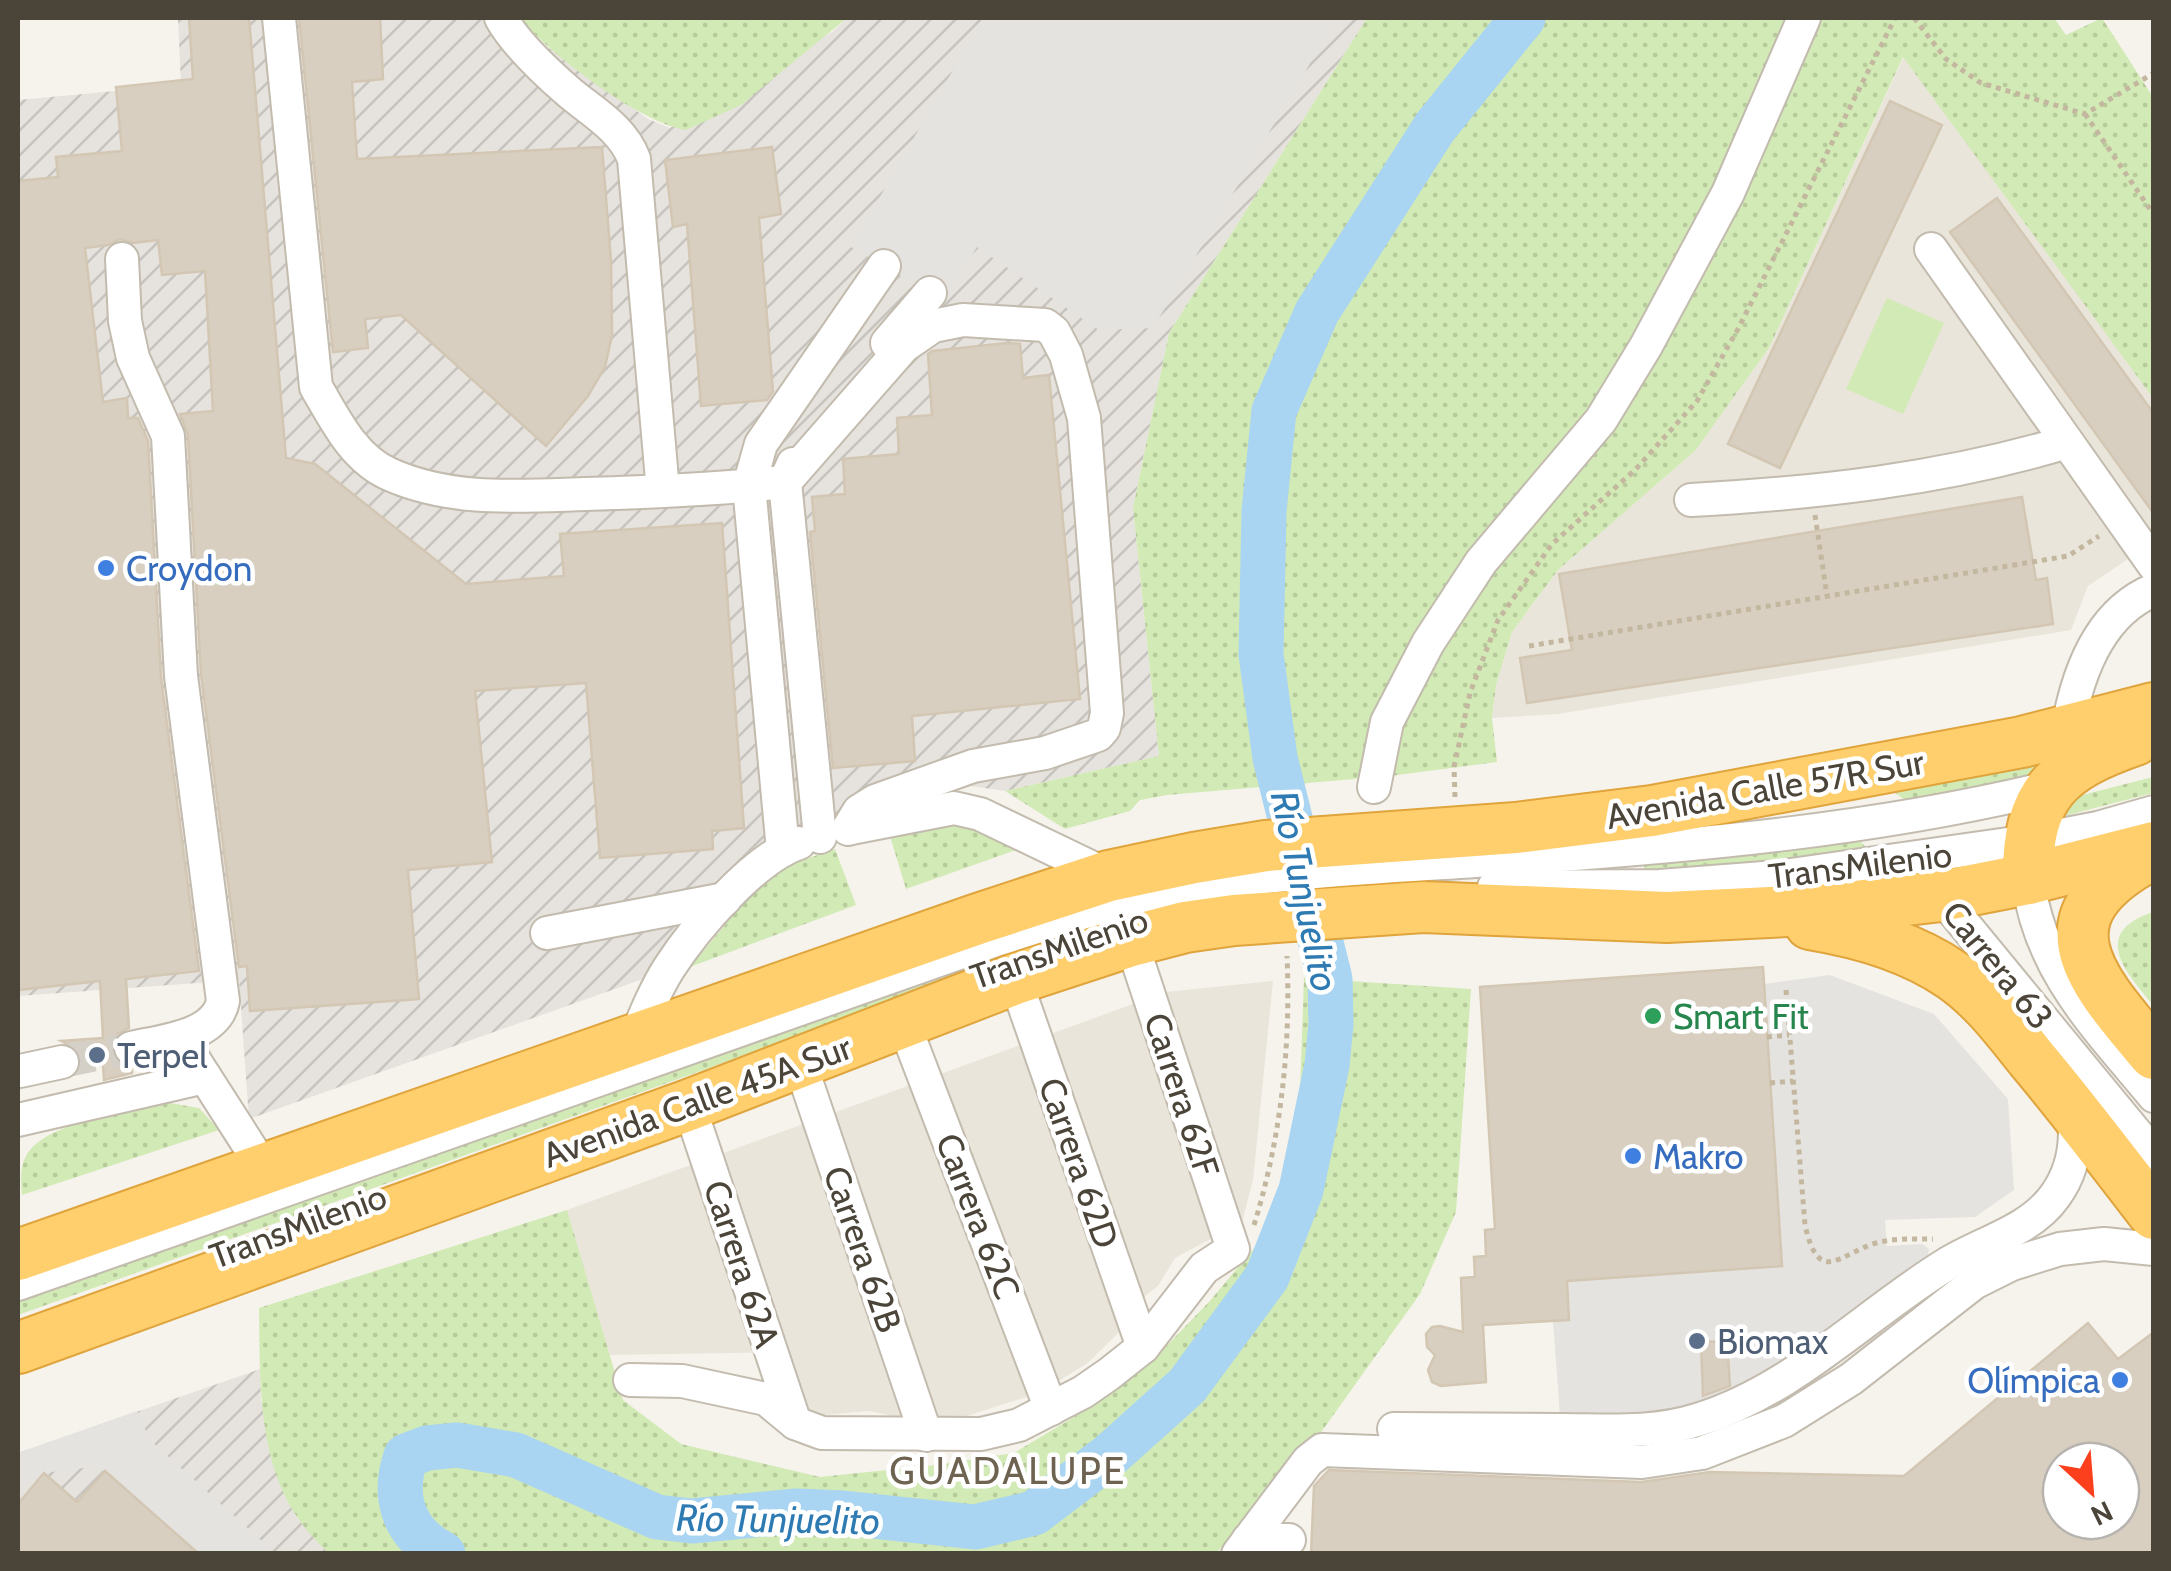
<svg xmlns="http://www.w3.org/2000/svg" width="2171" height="1571" font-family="Cabin,sans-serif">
<defs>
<pattern id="industrial-furrows" width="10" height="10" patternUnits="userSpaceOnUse" patternTransform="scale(2.5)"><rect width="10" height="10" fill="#e6e2dd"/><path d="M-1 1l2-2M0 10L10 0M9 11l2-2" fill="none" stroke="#c7c3be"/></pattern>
<pattern id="green-dots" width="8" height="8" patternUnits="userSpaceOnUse" patternTransform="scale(2.5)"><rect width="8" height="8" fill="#d2eab5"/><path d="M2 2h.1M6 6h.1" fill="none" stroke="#b6ca9c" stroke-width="1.8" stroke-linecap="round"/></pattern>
</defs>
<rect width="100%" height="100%" fill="#f6f3ec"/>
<g fill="#eae5da">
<polygon points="1904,56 2153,398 2153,542 2088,586 2071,630 1558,714 1492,718 1496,685 1512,632 1558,570 1695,451 1769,348"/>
<polygon points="1273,981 1253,1180 1242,1222 1175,1258 1158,1286 1140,1300 1117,1334 1089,1362 1062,1379 1026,1397 951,1421 903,1418 869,1411 812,1416 787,1352 609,1355 567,1210 1166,992"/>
</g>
<g fill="url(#industrial-furrows)">
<polygon points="178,18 520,18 538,40 648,119 670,128 832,32 847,18 1367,18 1169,333 1133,508 1159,756 1005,791 949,783 850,812 762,844 742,861 643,979 249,1119 239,980 18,996 18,100 181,85"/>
<polygon points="260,1369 261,1401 296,1516 328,1553 18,1553 18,1453"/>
</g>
<g fill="url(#green-dots)">
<path d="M520,18H847L741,105L686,130C640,123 549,54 520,18Z"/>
<polygon points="1367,18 2054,18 2066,35 2102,18 2153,97 2153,398 1903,57 1769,348 1695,451 1558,570 1512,632 1496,685 1492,718 1497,762 1390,776 1167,795 1140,800 1130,811 1065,829 1005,791 1159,756 1133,508 1169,333"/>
<polygon points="2081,750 2038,781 1912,805 1884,785"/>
<polygon points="2153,777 2153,793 2056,818 2059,801"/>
<polygon points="941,819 1027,846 906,889 889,833"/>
<polygon points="1853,834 1869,850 1810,860 1646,874 1642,859"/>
<polygon points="835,849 856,905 690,967 760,883 786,866"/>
<path d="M2153,912H2154L2153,1005C2124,970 2091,933 2153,912Z"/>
<polygon points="1005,948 1008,955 709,1068 18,1315 18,1296"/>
<path d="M1304,978L1471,989L1456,1212L1420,1294L1309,1449L1259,1509L1216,1553H328C318,1542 306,1531 298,1518C257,1459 260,1377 259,1308L567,1210L623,1400L681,1444L820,1477L935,1465L1014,1453L1079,1414L1145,1368L1209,1302L1256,1246L1282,1178L1300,1092Z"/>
<path d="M170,1103L199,1108L219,1130L22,1195C21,1180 19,1163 30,1150C55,1120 132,1112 170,1103Z"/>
</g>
<polygon fill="#d2eab5" points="1887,298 1944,323 1903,414 1846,389"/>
<g fill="#e5e3e0">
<polygon points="983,18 1016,18 1022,22 1026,18 1337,18 1153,328 1099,330 977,247 943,300 851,247"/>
<polygon points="1830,975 1934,1014 2008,1099 2014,1190 1975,1217 1885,1220 1887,1246 1922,1244 1929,1249 1928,1255 1786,1368 1677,1419 1560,1416 1553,1321 1569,1320 1567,1281 1764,984"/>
<polygon points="137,1411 150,1440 275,1553 191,1553 194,1549 105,1471 91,1467 44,1473 18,1485 18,1453"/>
</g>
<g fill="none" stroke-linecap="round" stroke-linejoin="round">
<path stroke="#a9d4f2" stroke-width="45" d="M443,1554C403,1533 392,1497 406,1456L427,1448L457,1445L516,1455L657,1517L692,1521L797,1511L843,1513L975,1527L1034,1513L1109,1456L1187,1386L1267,1277L1301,1190L1327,1065L1331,1024L1330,979L1275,758L1261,654L1264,511L1274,411L1317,312L1435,127L1523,18"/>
</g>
<g fill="#d8cfc1" stroke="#d3c7b4" stroke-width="2.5" fill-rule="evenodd">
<polygon points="189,18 249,18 286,458 315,464 466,584 564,576 560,534 722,523 744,828 712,831 713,849 600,858 586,683 475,691 492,862 408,870 419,999 250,1011 247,966 239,967 201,674 188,435 180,414 213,411 205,271 162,275 158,240 133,243 120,239 108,245 85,248 103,402 127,398 128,418 138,418 148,441 161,678 199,971 126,979 129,1028 117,1034 111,1051 117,1062 132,1068 132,1073 104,1080 103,1065 81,1066 77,1049 61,1041 103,1038 100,981 18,990 18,181 58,177 56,157 122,151 116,87 193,79"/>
<polygon points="299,18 380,18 383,79 352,82 357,159 602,147 611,261 612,335 605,367 588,396 546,446 401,315 365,319 368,348 333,352"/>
<polygon points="1890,101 1942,125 1780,468 1728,444"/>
<polygon points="772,147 781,214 759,218 773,392 767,400 701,406 687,224 673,227 665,160"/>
<polygon points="1997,198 2154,414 2154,514 1950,232"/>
<polygon points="1007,343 1020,344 1023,378 1049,375 1080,699 912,716 915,761 833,768 810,532 815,531 812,497 845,494 843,459 899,454 897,418 932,415 928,354 932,351"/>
<polygon points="2022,497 2036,580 2047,578 2053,624 1527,703 1520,658 1572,650 1559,574"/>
<polygon points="1763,967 1782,1266 1567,1281 1569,1320 1483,1325 1486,1382 1441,1386 1432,1382 1428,1370 1435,1355 1427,1347 1426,1334 1432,1327 1440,1326 1463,1332 1461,1278 1475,1277 1474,1257 1486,1256 1485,1230 1495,1229 1480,987"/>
<path d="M2088,1323L2118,1359L2154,1332V1554H1311L1314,1486L1329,1470L1641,1482L1710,1472L1904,1476ZM2061,1461H2121V1521H2061Z"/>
<polygon points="1727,1341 1730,1386 1703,1396 1701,1342"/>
<polygon points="105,1471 199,1554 18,1554 18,1504 44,1473 77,1502"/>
</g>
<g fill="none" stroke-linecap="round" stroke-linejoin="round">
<polyline stroke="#d4d0c8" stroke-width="32" stroke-dasharray="32 16" stroke-linecap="butt" points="62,1062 131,1048"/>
<defs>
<g id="minor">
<path d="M279,18L316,387C335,419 353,458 389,474C451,502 520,496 586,494C653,492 719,489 785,482L904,346L933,326L963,320L1045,325L1054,332L1066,355L1084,418L1107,713L1104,728L1098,735L1045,753L973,766L875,801L859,811L848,829"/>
<path d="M501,18C515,43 548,74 570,93C594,113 623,129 634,159L663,491"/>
<polyline points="1931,249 2154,565"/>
<path d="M122,259L125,321L133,358L168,436L181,676L223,1001C216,1037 161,1041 131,1048"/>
<polyline points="887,343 930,293"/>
<polyline points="793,464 785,482 820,837"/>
<path d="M1691,500C1817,493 1945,479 2067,442"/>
<path d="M2067,733C2076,678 2098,613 2154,590"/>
<polyline points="1374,787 1387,722 1428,643 1481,562 1601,420 1646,346 1728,193 1804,18"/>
<polyline points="851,828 954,808 980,814 1109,876"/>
<polyline points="783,850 749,486 761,444 884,266"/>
<path d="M2028,879C2039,971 2098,1028 2154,1096"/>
<polyline points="1931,884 2154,1155"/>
<polyline points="1494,887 1660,886 1777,877 2029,841 2098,828 2154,812"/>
<polyline points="547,933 725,899"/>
<polyline points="1015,979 1143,1347"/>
<polyline points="904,1024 1051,1409"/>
<path d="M635,1039C645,1015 655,990 669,968C695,928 754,858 799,843"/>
<polyline points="193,1058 264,1169"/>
<polyline points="800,1063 926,1435"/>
<polyline points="20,1071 62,1062"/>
<polyline points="689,1105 795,1423"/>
<polyline points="18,1120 205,1077"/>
<path d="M18,1284L999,939C1052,922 1104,905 1159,893C1270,871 1392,867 1506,859C1692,846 1879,830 2060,785"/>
<polyline points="630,1380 682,1381 766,1399 795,1423 822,1433 981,1434 1019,1425 1083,1392 1109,1374 1143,1347 1204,1268 1233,1249 1131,941"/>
<path d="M1394,1429C1450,1429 1506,1430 1561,1430C1606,1430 1653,1434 1697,1420C1793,1391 1864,1315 1947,1264C1983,1242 2030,1231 2055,1196C2074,1170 2078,1140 2073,1109"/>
<polyline points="1248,1540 1289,1540"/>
<polyline points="1238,1554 1308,1461 1322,1450 1642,1462 1702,1453 1784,1421 1851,1379 1974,1283 2012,1264 2060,1249 2104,1244 2154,1249"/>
</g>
<g id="highway">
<path d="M2149,856C2032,919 2093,981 2154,1054"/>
<path d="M2028,879C2027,794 2057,767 2135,740"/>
<path d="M1810,924C1859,932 1910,946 1952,975C1984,997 2007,1028 2031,1058C2074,1109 2113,1161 2154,1214"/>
<polyline points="18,1255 978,919 1109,876 1194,858 1266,846 1516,828 1652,811 2022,742 2154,708"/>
<polyline points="18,1348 689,1105 1015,979 1131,941 1185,927 1234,920 1423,907 1667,917 1829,909 1941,896 2028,879 2154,847"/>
</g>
</defs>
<use href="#minor" stroke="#c2bbae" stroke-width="36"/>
<use href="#highway" stroke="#e0a43c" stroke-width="54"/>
<g stroke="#c4b79f" stroke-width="5" stroke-dasharray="5 5" stroke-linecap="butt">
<polyline points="1914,18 1946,59 1981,83 2085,114 2154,73"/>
<polyline points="2085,114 2154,215"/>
<polyline points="1815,515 1827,596"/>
<polyline points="1529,646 2068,556 2099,536"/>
<polyline points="1455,797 1454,767 1470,693 1498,620 1552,544 1635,470 1697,401 1738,329 1895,18"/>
<path d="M1786,990L1805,1225C1819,1287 1839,1254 1876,1243C1894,1238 1914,1239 1933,1239"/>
<polyline points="1767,1037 1789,1035"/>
<polyline points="1770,1083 1793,1081"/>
<path d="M1254,1225C1281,1138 1291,1046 1287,956"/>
</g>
<use href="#minor" stroke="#fff" stroke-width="32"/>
<use href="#highway" stroke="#ffcf6e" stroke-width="50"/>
</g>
<g fill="#3f7fe0" stroke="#fff" stroke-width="4">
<circle cx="106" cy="568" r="10"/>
<circle cx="1633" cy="1156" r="10"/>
<circle cx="2120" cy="1380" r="10"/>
</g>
<circle fill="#2e9e5b" stroke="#fff" stroke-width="4" cx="1653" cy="1016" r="10"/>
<g fill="#5c6f8a" stroke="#fff" stroke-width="4">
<circle cx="97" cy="1055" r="10"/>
<circle cx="1697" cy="1341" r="10"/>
</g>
<g text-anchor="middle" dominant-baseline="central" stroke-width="9" stroke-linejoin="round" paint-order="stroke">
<g font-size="35" fill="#366cbe" stroke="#fff" text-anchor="start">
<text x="126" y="568">Croydon</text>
<text x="1653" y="1156">Makro</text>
<text x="2100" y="1380" text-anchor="end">Olímpica</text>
</g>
<g font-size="35" fill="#4b4439" stroke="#fff">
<text transform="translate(1765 789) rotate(-10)">Avenida Calle 57R Sur</text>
<text transform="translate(1860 865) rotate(-7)">TransMilenio</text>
<text transform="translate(1059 948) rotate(-19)">TransMilenio</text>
<text transform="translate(1998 965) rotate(51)">Carrera 63</text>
<text transform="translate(1182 1095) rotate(72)">Carrera 62F</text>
<text transform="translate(697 1101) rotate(-20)">Avenida Calle 45A Sur</text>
<text transform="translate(1079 1163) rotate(71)">Carrera 62D</text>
<text transform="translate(978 1216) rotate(69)">Carrera 62C</text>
<text transform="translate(298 1226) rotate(-20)">TransMilenio</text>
<text transform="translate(863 1249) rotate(71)">Carrera 62B</text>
<text transform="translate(742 1264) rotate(72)">Carrera 62A</text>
</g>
<g font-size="35" fill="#27864d" stroke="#fff" text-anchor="start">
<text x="1673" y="1016">Smart Fit</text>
</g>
<g font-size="35" fill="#4e5e75" stroke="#fff" text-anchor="start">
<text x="117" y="1055">Terpel</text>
<text x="1717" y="1341">Biomax</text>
</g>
<g font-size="38" font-style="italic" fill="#2e7ab2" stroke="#fff">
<text transform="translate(1305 891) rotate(78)">Río Tunjuelito</text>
<text transform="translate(778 1519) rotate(1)">Río Tunjuelito</text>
</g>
<g font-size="38" letter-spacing="2.5" fill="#6e6250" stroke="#fff">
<text x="1008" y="1470">GUADALUPE</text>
</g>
</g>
<rect width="2171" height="1571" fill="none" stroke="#4b4439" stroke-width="40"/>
<g transform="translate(2091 1491) rotate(154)"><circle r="48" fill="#ffffff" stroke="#b7b4b0" stroke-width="2.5"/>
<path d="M0-8L18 38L0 25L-18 38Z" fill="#fc3f1d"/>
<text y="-15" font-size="28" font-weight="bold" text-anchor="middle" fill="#4b4439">N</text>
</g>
</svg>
